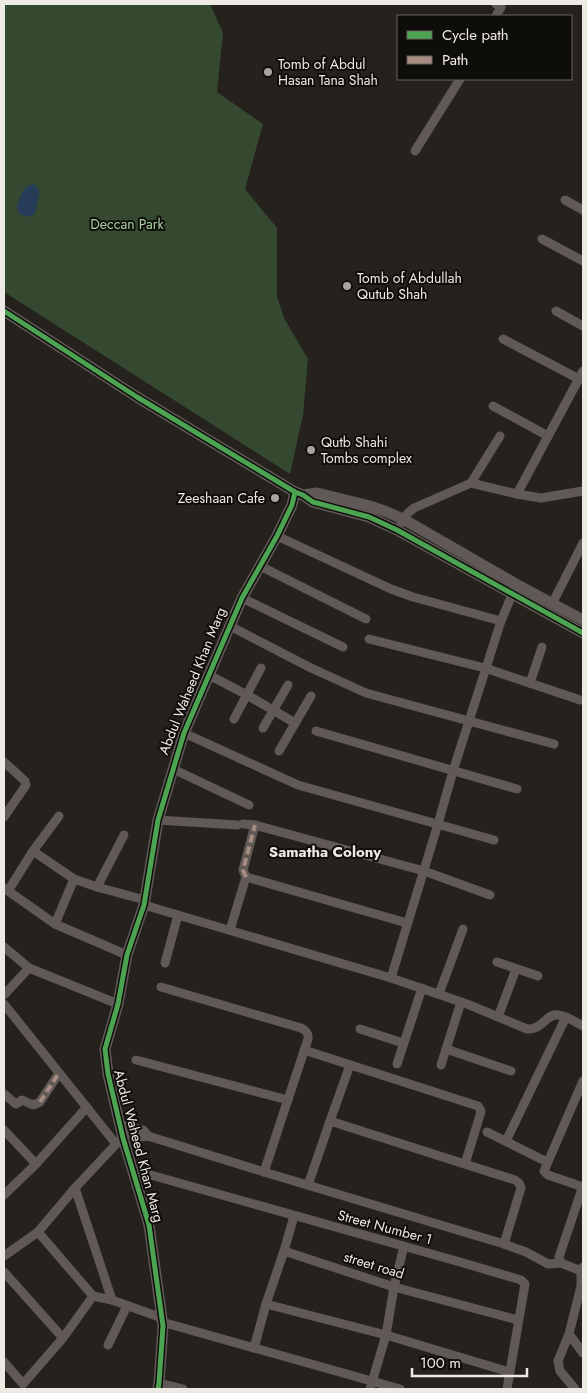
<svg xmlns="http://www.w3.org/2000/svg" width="587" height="1393" font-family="Jost,sans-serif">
<rect width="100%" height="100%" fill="#25221e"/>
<polygon fill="#34492f" points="4,4 210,4 223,33 217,92 263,124 245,189 277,228 277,296 284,318 308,359 303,415 290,474 4,292"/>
<path fill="#273c56" d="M34,184C41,190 40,193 38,201C37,205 36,210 35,213C30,220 17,215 17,208C17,201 23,191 27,186Z"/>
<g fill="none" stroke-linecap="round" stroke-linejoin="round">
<g stroke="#605957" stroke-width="9">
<polyline points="496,4 501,7 496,16"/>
<polyline points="415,151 460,79"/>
<polyline points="565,200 583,210"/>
<polyline points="542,239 583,261"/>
<polyline points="556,311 583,326"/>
<polyline points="503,339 579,379"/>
<polyline points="493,406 548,436"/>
<polyline points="471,483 500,436"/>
<polyline points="517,494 583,371"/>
<polyline points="401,523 408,513 414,508 471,483 517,494 541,498 583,491"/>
<polyline points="277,536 391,589 413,597 501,621"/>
<polyline points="260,566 366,619"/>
<polyline points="242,598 343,647"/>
<polyline points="552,604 583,543"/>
<polyline points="230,626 311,668 366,693 554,744"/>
<polyline points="369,639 485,668 580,700"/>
<polyline points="209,675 247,695 295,723"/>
<polyline points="530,683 542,647"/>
<polyline points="234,719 261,668"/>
<polyline points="263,728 288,685"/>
<polyline points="316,731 517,789"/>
<polyline points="184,733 298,785 494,840"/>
<polyline points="279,751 311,696"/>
<polyline points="4,762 25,781 26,785 4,817"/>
<polyline points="173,769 249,805"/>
<polyline points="158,820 237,825"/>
<polyline points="243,824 255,825 424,871 490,895"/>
<polyline points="33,851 74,879 97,887 145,900"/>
<polyline points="246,877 407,923"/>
<polyline points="97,887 124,835"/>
<polyline points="4,888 55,924 127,955"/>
<polyline points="8,891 33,851 59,816"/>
<path d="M144,905L391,978L467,1004L527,1029C543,1030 546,1013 558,1015C567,1016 575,1022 583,1026"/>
<polyline points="55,924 74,879"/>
<polyline points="230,930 246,877 243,870 255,825"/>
<polyline points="4,947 29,968 118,1004"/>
<polyline points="497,962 538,976"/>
<polyline points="165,963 178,915"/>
<polyline points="391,978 438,824 453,771 501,621 514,590"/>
<path d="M161,987L301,1028C306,1030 309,1034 308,1039L264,1172"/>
<polyline points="439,994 463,929"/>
<polyline points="4,995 29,968"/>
<polyline points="4,1004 116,1144"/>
<polyline points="498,1017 516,969"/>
<polyline points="360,1029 403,1043"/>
<polyline points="446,1049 511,1071"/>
<polyline points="304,1050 478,1106 481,1111 480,1115 465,1164"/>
<polyline points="136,1060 288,1100"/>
<polyline points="397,1064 422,988"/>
<polyline points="350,1065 330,1121 515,1180 519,1183 521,1188 504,1244"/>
<polyline points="441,1065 461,1002"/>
<polyline points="4,1094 16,1104 22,1100 33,1105 40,1102 59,1073"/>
<polyline points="120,1124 143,1130 148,1136"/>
<polyline points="4,1130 36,1164"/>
<polyline points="122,1132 141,1137 148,1136 264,1172 504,1244 526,1252 548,1264 561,1263"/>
<polyline points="487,1132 547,1162"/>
<polyline points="506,1141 566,1017"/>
<polyline points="133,1170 460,1262 521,1280 525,1284 507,1389"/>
<polyline points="308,1185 330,1121"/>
<polyline points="583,1187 548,1175 544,1171 583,1081"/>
<polyline points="75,1188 112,1300"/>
<polyline points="4,1195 36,1164 87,1107"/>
<polyline points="38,1232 93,1296 112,1300 162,1318"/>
<polyline points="284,1251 294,1216"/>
<polyline points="4,1256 38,1232 75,1188 119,1141"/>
<polyline points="581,1271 561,1263 559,1257 583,1186"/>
<polyline points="4,1272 63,1338"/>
<polyline points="162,1322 400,1389"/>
<polyline points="569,1334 583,1353"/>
<polyline points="108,1345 127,1306"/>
<polyline points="254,1348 266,1304"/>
<polyline points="4,1362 23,1384 63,1338 93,1296"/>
<polyline points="509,1372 386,1335 266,1304 284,1251 394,1287 518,1320"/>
<polyline points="159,1383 183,1389"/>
<polyline points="370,1389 386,1335 394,1287 404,1246"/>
<polyline points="575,1389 560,1371 558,1361 569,1334 581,1286 581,1271 583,1267"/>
</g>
<g stroke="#605957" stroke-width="11">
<polyline points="4,311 137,397 295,492 303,495 313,502 369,517 397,530 583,633"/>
<polyline points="303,495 317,493 370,506 387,512 403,519 516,584 583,620"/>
<polyline points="158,1389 159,1383 163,1326 149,1225 123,1138 108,1074 105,1049 118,1004 127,955 144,905 158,820 184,733 242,598 277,536 292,505 295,492"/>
</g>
<g stroke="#a88b81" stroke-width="4" stroke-dasharray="8 4" stroke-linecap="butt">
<polyline points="246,877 243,870 255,825"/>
<polyline points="40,1102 59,1073"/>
</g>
<defs>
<g id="cycleway">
<polyline points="4,311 137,397 295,492 303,495 313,502 369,517 397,530 583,633"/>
<polyline points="158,1389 159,1383 163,1326 149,1225 123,1138 108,1074 105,1049 118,1004 127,955 144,905 158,820 184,733 242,598 277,536 292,505 295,492"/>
</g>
</defs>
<use href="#cycleway" stroke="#0f0d09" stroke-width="8"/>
<use href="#cycleway" stroke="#4ca352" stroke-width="5"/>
</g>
<g fill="#a7a49f" stroke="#0f0d09" stroke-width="2">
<circle cx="268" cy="72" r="5"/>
<circle cx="347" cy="286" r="5"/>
<circle cx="311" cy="450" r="5"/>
<circle cx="275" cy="498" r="5"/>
</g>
<g text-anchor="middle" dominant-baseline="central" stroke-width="4" stroke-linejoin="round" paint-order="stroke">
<g font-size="14" fill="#edeae4" stroke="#0f0d09" text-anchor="start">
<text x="278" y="64">Tomb of Abdul<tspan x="278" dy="16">Hasan Tana Shah</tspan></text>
<text x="357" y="278">Tomb of Abdullah<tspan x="357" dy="16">Qutub Shah</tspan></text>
<text x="321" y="442">Qutb Shahi<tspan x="321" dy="16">Tombs complex</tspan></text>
<text x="265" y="498" text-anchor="end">Zeeshaan Cafe</text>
</g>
<g font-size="14" fill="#a5d39e" stroke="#0f0d09">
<text x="127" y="224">Deccan Park</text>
</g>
<g font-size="14" fill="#edeae4" stroke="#0f0d09">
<text transform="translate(192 681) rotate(-68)">Abdul Waheed Khan Marg</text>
<text transform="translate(139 1146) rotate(75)">Abdul Waheed Khan Marg</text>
<text transform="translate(385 1227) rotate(15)">Street Number 1</text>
<text transform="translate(374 1265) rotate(17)">street road</text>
</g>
<g font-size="15" font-weight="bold" fill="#edeae4" stroke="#0f0d09">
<text x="325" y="852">Samatha Colony</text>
</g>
</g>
<rect width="587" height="1393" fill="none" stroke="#edeae4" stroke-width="10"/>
<rect x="397" y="15" width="175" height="65" fill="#0f0d09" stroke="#686561"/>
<rect x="407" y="31" width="25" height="8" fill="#4ca352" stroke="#686561"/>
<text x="442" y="40" font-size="15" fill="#edeae4">Cycle path</text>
<rect x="407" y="56" width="25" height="8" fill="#a88b81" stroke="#686561"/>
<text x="442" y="65" font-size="15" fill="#edeae4">Path</text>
<path d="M412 1368v8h115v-8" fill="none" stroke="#edeae4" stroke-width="2.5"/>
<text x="420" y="1368" font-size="15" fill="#edeae4" stroke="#0f0d09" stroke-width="4" paint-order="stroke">100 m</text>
</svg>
